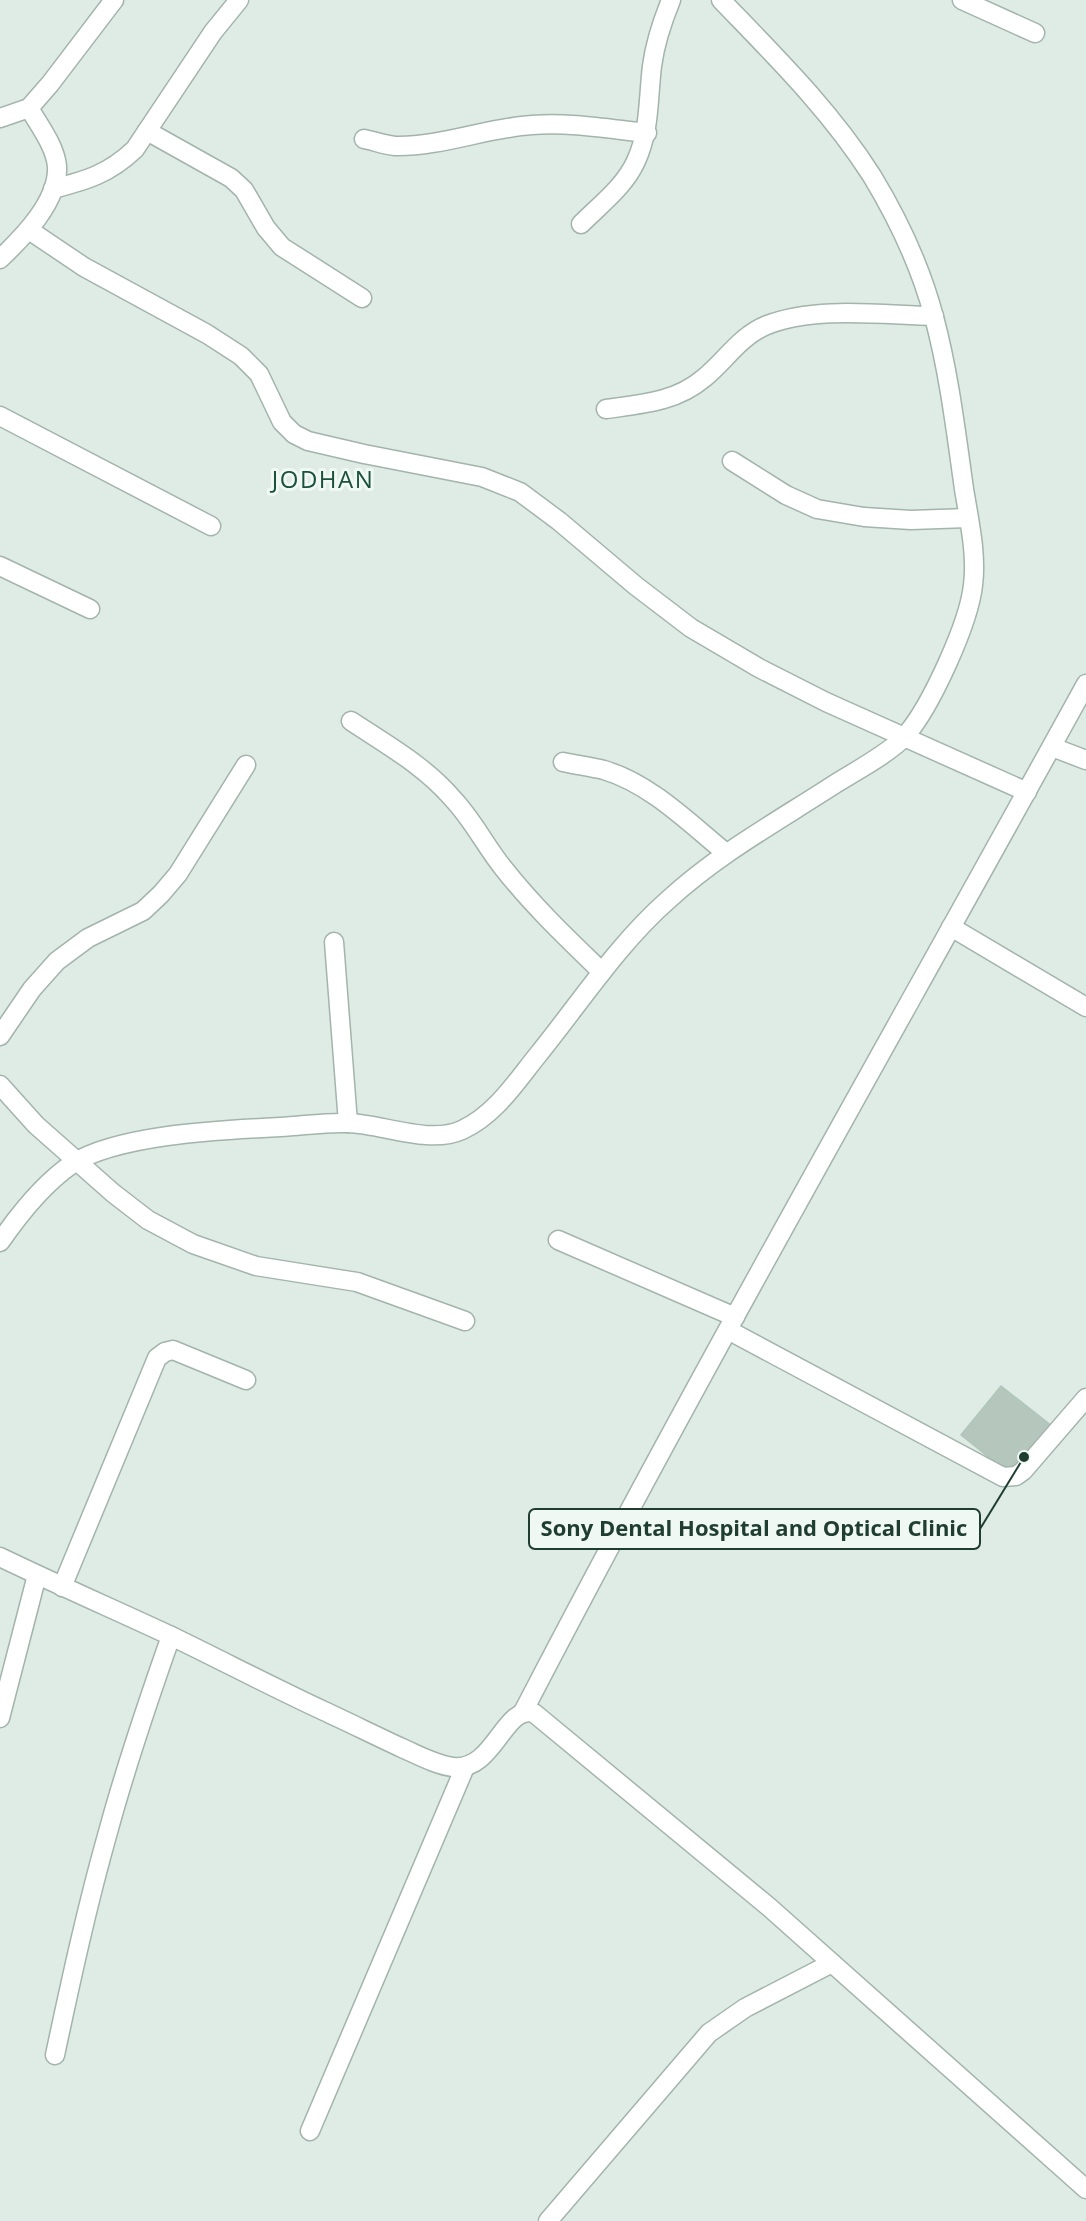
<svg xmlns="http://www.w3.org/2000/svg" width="1086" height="2221" font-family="'Open Sans',sans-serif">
<rect width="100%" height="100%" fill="#dfece5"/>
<polygon fill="#b5c7bd" stroke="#b1c6bb" stroke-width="1.5" points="1001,1386 1052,1426 1012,1476 961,1435"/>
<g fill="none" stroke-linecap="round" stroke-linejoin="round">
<defs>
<g id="minor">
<polyline points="962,0 1035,33"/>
<polyline points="0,118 29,108 50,84 114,0"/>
<polyline points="147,131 231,178 244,190 266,228 282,247 362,298"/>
<path d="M364,139C374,141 385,145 395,146C441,147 486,128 532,125C570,122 609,129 647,133"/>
<path d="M53,189C87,180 109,174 135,149L213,32L239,0"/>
<path d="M581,224C600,205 625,186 636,161C650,131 648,99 652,66C655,43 662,22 671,0"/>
<polyline points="29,230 84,267 207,334 241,356 259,374 282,422 294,434 308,441 364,454 482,477 520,492 559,521 636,586 691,628 759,668 826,702 1027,792"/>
<path d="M0,259C23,237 59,201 57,166C55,146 39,125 29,108"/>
<path d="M606,409C642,404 676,402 704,378C726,360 740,336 767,325C816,306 882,315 934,316"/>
<polyline points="0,416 211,526"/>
<polyline points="732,461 786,495 817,509 864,517 911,520 968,518"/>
<polyline points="0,566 90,609"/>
<path d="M351,721C387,745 425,766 453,799C473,820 486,847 504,869C534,907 568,939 602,972"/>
<polyline points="1052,747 1086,760"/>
<path d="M563,762C577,765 591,767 604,770C651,784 689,823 726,853"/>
<polyline points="951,927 1086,1007"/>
<polyline points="334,942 348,1123"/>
<polyline points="0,1036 32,989 57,961 88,938 143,911 161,894 178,874 246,765"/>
<polyline points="0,1085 36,1125 113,1193 148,1220 193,1244 256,1266 357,1282 465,1321"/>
<polyline points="558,1240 735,1317"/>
<path d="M0,1242C20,1213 43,1184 72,1164C119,1134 224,1130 280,1127C302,1126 326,1122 348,1123C383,1124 429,1145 462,1130C495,1115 516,1082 537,1056C580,1003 617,945 668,900C718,854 778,821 835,784C854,772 893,751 906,735C931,706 969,623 973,585C977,554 969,520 964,489C956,432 949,373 934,317C921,268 898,219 872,176C830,110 775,56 721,0"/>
<polyline points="728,1330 1003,1477 1016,1476 1023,1471 1086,1398"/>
<path d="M0,1557C56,1584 113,1609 169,1635C221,1660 272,1687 324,1711C350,1723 376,1736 402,1748C418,1755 436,1765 453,1767C494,1772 504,1704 534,1713L769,1907L1086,2189"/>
<polyline points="62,1587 157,1358 165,1352 173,1350 246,1380"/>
<path d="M523,1712C703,1365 898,1026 1086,684"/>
<polyline points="0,1718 37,1575"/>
<path d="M55,2055C71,1980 87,1906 108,1832C126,1766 148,1701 171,1636"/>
<polyline points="310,2131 465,1767"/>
<polyline points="548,2221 709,2033 745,2008 832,1963"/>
</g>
</defs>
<use href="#minor" stroke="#a2b4ab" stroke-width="21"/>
<use href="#minor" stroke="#fff" stroke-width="18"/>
</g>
<g text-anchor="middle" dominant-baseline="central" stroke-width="6" stroke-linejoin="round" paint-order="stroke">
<g font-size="24" letter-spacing="1.5" fill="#1a503c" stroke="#f0f8f3">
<text x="323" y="478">JODHAN</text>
</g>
</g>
<path fill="none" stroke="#1f3d31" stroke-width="2" d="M1024 1457L980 1529"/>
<circle fill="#1f3d31" stroke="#f0f8f3" stroke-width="2" cx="1024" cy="1457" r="6"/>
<rect fill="#f0f8f3" stroke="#1f3d31" stroke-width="2" x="529" y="1509" width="451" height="40" rx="6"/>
<g font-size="22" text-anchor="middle" font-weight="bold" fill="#1f3d31">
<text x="754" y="1536">Sony Dental Hospital and Optical Clinic</text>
</g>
</svg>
